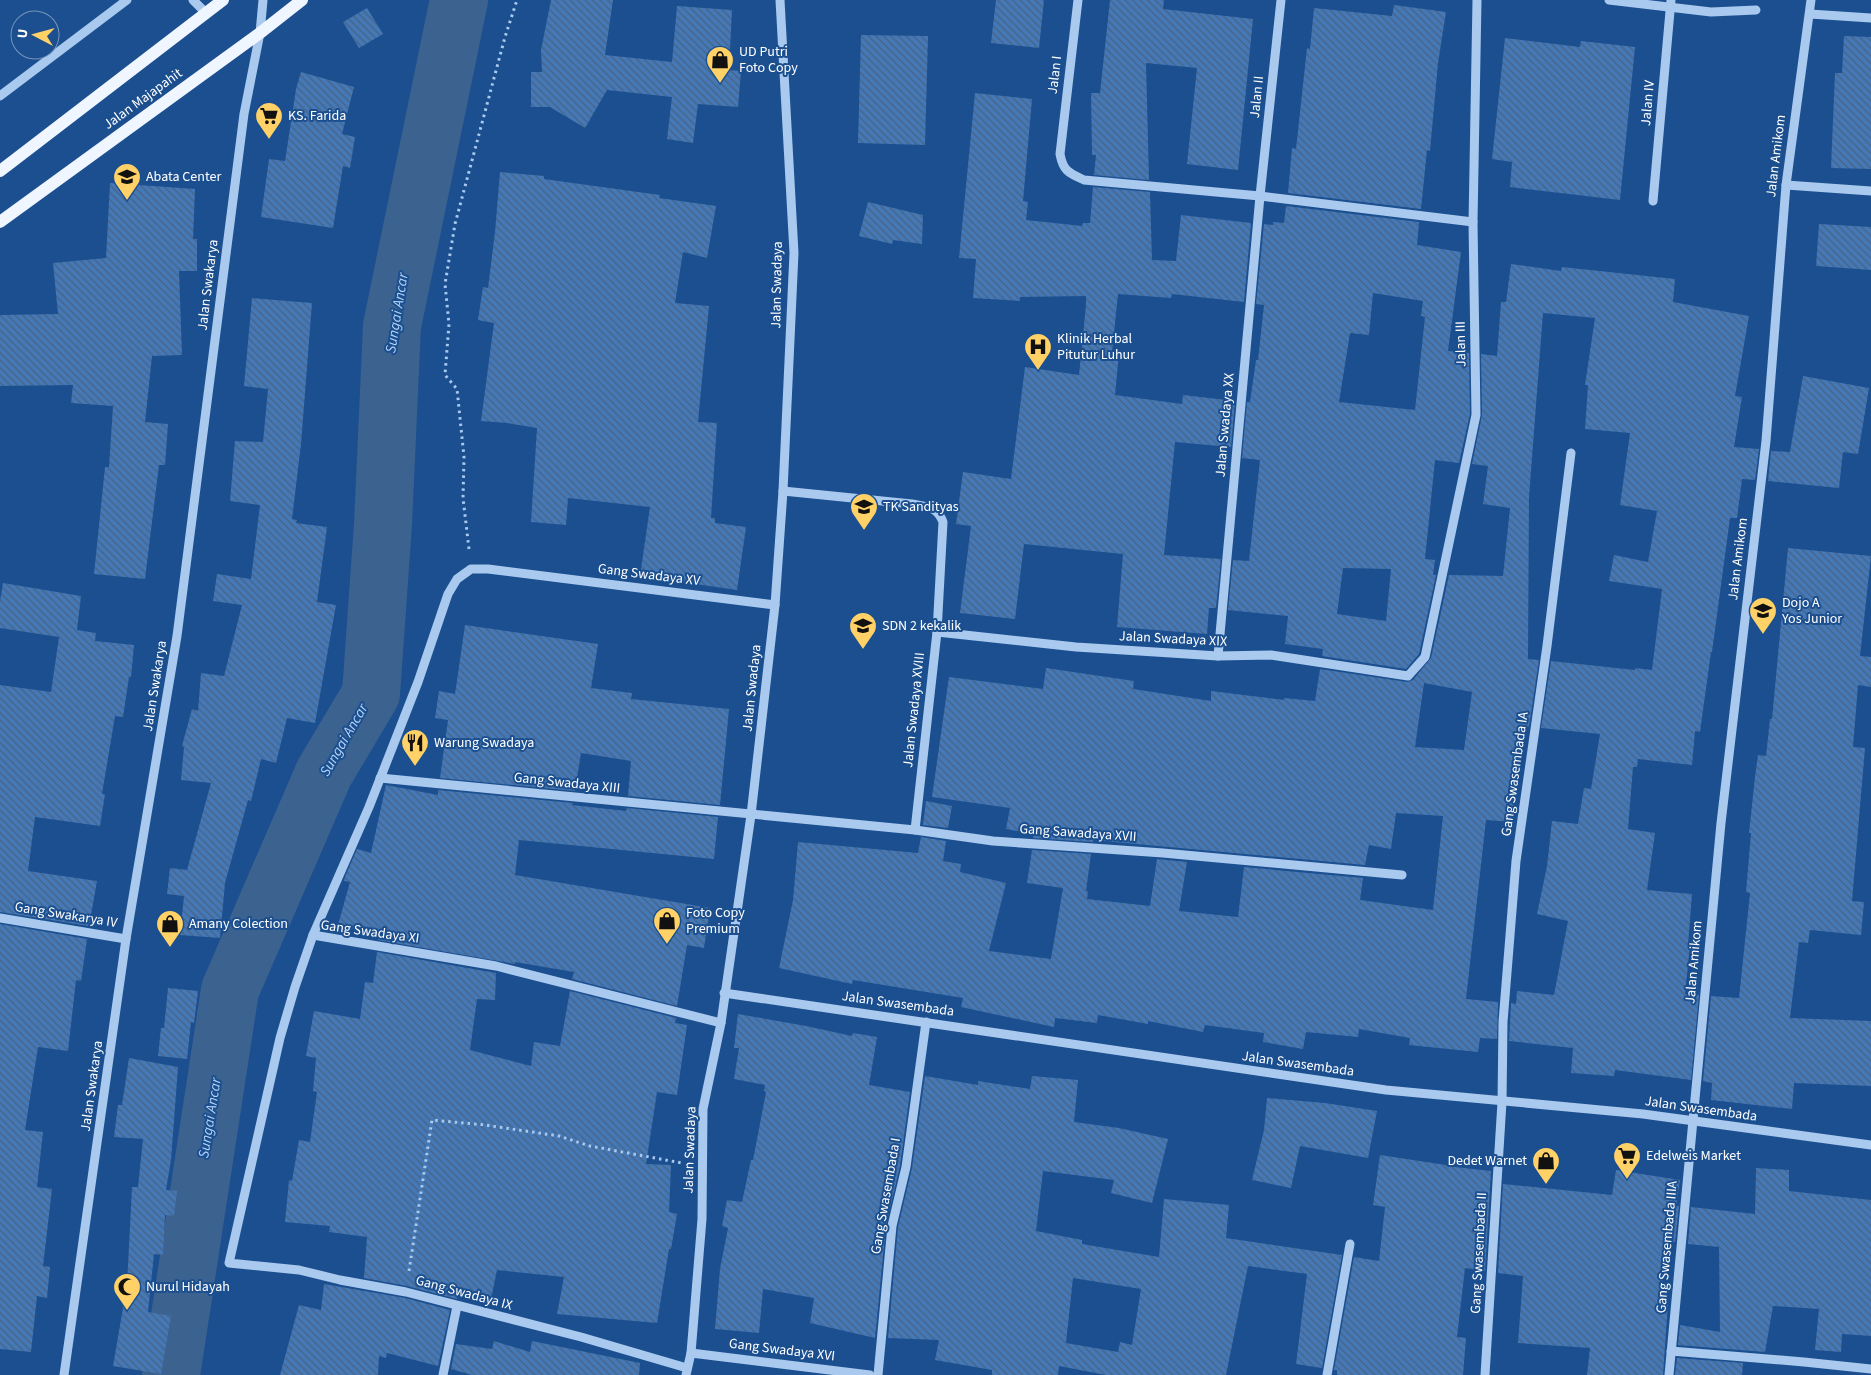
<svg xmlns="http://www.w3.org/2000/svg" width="1871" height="1375" font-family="'Source Sans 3',sans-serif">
<defs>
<pattern id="building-back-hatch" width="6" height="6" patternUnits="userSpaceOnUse" patternTransform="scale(1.25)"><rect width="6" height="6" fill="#4478b7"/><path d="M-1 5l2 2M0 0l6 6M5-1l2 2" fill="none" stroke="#486282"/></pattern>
</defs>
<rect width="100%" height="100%" fill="#1b4f8f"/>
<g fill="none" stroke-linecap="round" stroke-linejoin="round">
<polyline stroke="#3c6290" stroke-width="58" points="171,1375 230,990 324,773 371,694 383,524 392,326 459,0"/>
</g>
<g fill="url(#building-back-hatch)" fill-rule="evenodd">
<polygon points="551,0 613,0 605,55 672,62 677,6 732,10 729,70 741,71 738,107 698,104 693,143 667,139 672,97 607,90 585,128 550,107 531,107 531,72 542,72 541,50"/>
<polygon points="996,0 1044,0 1039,48 991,43"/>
<polygon points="1110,0 1164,0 1163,9 1253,19 1238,170 1187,164 1197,68 1146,63 1149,180 1094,175 1096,155 1092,155 1091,93 1100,93"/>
<polygon points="1394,5 1446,12 1438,63 1430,151 1427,150 1421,209 1288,193 1292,148 1296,149 1307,48 1310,49 1314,8 1392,16"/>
<polygon points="367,8 383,34 359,48 343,22"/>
<polygon points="861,35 928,36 925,145 858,143"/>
<polygon points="1844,36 1871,37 1871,169 1831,168 1835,73 1842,73"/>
<polygon points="1505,38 1580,47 1581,41 1635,47 1620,200 1510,187 1512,162 1492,159"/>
<polygon points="301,72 354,87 342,134 355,137 350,168 343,166 333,228 261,217 269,159 285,161 296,89"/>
<polygon points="975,93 1032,99 1023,201 1028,202 1026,220 1082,226 1083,223 1090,223 1093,187 1150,192 1152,260 1176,261 1181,215 1251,223 1244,302 1172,294 1171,298 1118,294 1112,352 1119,353 1115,395 1182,404 1183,395 1235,401 1231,447 1175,442 1164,555 1221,559 1216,608 1209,608 1207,634 1117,627 1123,554 1024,544 1015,619 960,613 971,526 956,524 963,472 1011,479 1025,367 1079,375 1086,305 1086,296 1020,297 1020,301 973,298 976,259 959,258"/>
<polygon points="500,172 544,176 544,179 660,195 659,198 716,206 707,258 683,252 675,303 709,306 698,422 717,423 711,518 715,518 715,523 746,527 737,590 640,576 650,507 568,498 566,525 531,522 537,428 507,423 481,421 494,323 478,320 483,287 488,288 495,232"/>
<polygon points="110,183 195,189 193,239 197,239 197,271 179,271 182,355 152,356 145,422 168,424 165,465 159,465 145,579 94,574 105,467 109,467 113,406 71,403 73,385 0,386 0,315 58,314 53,263 106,258"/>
<polygon points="868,202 923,215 922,244 893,240 892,244 859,236"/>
<path d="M1286,206L1419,222L1417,245L1461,252L1448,351L1469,353L1470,414L1459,463L1435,460L1425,559L1435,560L1433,575H1436L1419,654L1406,669L1322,656L1323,649L1285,644L1288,616L1228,610L1233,560L1249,561L1260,460L1242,458L1247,402H1250L1256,360H1258L1264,305L1256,304L1264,224L1273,225V222L1284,223ZM1373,293L1423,301L1421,316L1425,317L1415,410L1339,402L1350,333L1369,335ZM1343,568L1391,569L1386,621L1337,614Z"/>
<polygon points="1819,224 1871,227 1871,270 1816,266"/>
<path d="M1511,264L1561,271L1562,267L1675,279L1673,302L1749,316L1735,396L1742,397L1734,447L1759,449L1755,480L1742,479L1737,518H1730L1712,652H1711L1700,732L1695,731L1692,765L1638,759L1637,767H1633L1628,829L1655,833L1647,890L1692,894L1688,945H1690L1685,994L1699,995L1691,1080L1615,1070L1614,1076L1571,1073L1573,1048L1509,1041L1511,1003L1516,1004L1517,991L1554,995L1568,921L1537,914L1547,866L1552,821L1578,824L1584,788L1591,789L1600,734L1541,728L1551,661L1635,670V668L1652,670L1662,589L1609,581L1614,555L1648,562L1657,511L1620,505L1630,433L1585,429L1588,385H1585L1595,318L1543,313L1529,497L1528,659L1539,660L1529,727L1523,726L1508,796H1515L1513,822L1486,820L1466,999L1498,1002L1497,1039L1480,1038L1478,1052L1409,1045L1410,1038L1359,1029L1358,1037L1306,1032L1303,1049L1263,1042L1264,1033L1205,1025L1203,1032L1148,1021V1024L1098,1015L1097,1023L1055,1018L1054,1027L961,1007L963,998L853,980L852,984L779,968L793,900L798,842L918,853L921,837L946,841L943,861L961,864L960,872L1006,883L989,951L1051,959L1063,888L1027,883L1032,850L1091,854L1086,891H1088L1087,899L1150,906L1157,859L1187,862L1179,911L1238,917L1244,867L1363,878L1360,900L1433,910L1443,816L1396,813L1391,849L1369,845L1365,865L1093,840V842L1033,838L1034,834L1006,829L1010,808L932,797L949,677L1043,689L1046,668L1134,681L1133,689L1211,701V691L1284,700V698L1315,701L1320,669L1407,682L1413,680L1431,658L1449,575L1503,576L1510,508L1483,504L1488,466L1472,464L1482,415L1481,354L1497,356L1501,302H1506ZM1424,683L1472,692L1464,750L1415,747Z"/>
<polygon points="252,298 312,303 301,444 292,519 297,520 296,523 327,527 317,602 336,605 315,723 287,718 276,763 261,759 251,801 248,800 225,883 220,938 180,935 184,896 167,894 170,868 187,870 211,783 181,780 184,747 182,746 192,709 198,711 201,673 224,676 242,605 213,601 217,574 251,579 260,505 230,501 235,441 263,442 268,389 244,386"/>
<polygon points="1803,376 1869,388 1858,454 1843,452 1839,488 1768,481 1771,451 1790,452"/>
<polygon points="1788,548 1871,556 1860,656 1871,657 1871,687 1858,685 1853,747 1865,748 1852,901 1864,902 1861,935 1810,930 1808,943 1799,942 1790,1018 1871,1021 1871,1086 1794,1083 1792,1109 1711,1100 1712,1083 1703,1081 1711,996 1739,998 1750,893 1746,892 1751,833 1749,833 1755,777 1758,755 1766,756 1770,719 1772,719"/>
<polygon points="3,583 81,596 77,630 96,633 95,641 134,645 131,677 129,677 123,717 115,716 102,794 105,794 100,826 35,817 28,871 97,881 89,926 0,912 0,685 51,692 59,637 0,628 0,601"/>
<polygon points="465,625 598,644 591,688 632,693 631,699 729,709 720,805 628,796 631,761 581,753 575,791 440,778 448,720 435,718 439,691 455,694"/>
<polygon points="386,785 438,795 438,790 573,803 572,805 626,811 627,808 718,817 714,859 519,840 515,875 710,908 704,948 687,945 677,1006 572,979 574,972 515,962 515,964 378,940 379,935 338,925 350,882 344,881 345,877 357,849 371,853"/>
<polygon points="926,801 952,806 948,828 923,825"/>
<polygon points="0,924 87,939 81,981 76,980 68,1051 38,1047 25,1130 43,1132 37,1187 52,1189 43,1266 50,1267 47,1298 37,1296 31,1352 0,1349"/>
<polygon points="377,952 496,973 495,1000 477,999 470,1050 531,1066 534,1042 560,1046 570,991 676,1018 675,1023 687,1025 677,1095 657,1092 646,1164 671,1165 669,1212 677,1214 671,1249 669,1249 657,1323 557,1314 564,1277 497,1270 491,1299 459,1293 457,1299 407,1286 364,1278 367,1237 329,1232 330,1226 285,1222 289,1180 292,1181 299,1140 310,1142 317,1092 313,1091 316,1058 306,1056 314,1011 360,1019 365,982 373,983"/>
<polygon points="168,988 198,991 194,1023 191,1022 187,1059 158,1056 161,1028 164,1028"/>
<polygon points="738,1014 806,1026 852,1036 853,1033 877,1037 869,1085 910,1092 900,1166 886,1225 875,1338 810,1323 814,1298 763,1289 759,1333 715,1329 720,1269 728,1228 722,1226 727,1200 742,1202 751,1160 753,1160 766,1092 764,1091 765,1085 734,1079 739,1048 734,1048"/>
<polygon points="129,1058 178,1067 171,1160 166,1190 177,1191 174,1216 165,1215 163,1255 154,1254 148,1312 171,1316 161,1374 113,1366 127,1285 132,1187 138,1187 143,1139 114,1137 118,1105 122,1105"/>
<path d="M925,1076L978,1085V1081L1030,1089L1032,1076L1078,1080L1074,1122L1119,1128L1168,1139L1152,1203L1111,1193L1114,1180L1043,1171L1036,1231L1082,1240V1244L1159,1257L1164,1199L1229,1205L1226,1238L1342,1255L1322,1368L1296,1364L1307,1274L1248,1266L1226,1375H1106L1059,1366L1058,1375H992V1370L935,1360L939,1340L888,1338L898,1227L912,1168ZM1073,1278L1141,1289L1132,1345L1120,1342L1118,1352L1066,1343Z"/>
<polygon points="1267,1098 1325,1103 1377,1111 1368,1158 1300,1146 1291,1188 1252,1180 1264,1130"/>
<polygon points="1380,1155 1446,1165 1446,1166 1491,1171 1485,1271 1465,1268 1457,1337 1466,1338 1463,1375 1337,1375 1337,1370 1334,1370 1354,1257 1379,1261 1385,1207 1373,1205"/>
<polygon points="1756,1168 1789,1170 1789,1191 1871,1200 1871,1336 1842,1334 1841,1352 1815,1350 1819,1309 1773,1306 1765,1352 1678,1345 1680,1325 1720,1332 1719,1247 1688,1244 1691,1207 1755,1214"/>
<polygon points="1616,1170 1680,1180 1676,1206 1679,1206 1675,1242 1670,1242 1659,1302 1668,1303 1663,1375 1587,1375 1590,1348 1518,1343 1523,1276 1498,1273 1503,1184 1612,1195"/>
<polygon points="324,1284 405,1298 450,1310 438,1366 387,1353 386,1358 379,1356 378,1375 280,1375 299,1305 321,1310"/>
<polygon points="494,1341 530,1352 532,1341 640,1363 639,1375 472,1375 451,1369 456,1344 492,1349"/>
<polygon points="1677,1358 1743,1363 1742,1375 1675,1375"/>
</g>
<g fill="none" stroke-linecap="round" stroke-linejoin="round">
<g stroke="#a9c9ee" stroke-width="3" stroke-dasharray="2.5 4" stroke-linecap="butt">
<polyline points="469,549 463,498 464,457 457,389 445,375 449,324 445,284 455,224 505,37 517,0"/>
<polyline points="409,1271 432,1120 485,1125 559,1136 590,1146 682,1163"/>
</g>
<g stroke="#a9c9ee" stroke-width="9">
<polyline points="193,0 206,13"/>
<path d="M1078,0L1060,154C1063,171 1069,173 1084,180L1260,196L1473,222"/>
<polyline points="1609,0 1711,12 1756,10"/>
<polyline points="1810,14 1871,18"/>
<polyline points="0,96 127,0"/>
<polyline points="1786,185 1871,191"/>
<polyline points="1653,201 1671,0"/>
<path d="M783,491L912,504C927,507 937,506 943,522L937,632L915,830"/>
<polyline points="937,632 1076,647 1218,656 1271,655 1408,676 1425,657 1476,415 1473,222 1477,0"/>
<polyline points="1218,656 1260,196 1281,0"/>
<polyline points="380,778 915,830 993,841 1163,853 1402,875"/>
<polyline points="0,918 126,939"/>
<polyline points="313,935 496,966 721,1023"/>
<polyline points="724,993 1386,1090 1643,1114 1871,1145"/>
<polyline points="1671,1351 1804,1362 1871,1369"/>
<polyline points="691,1353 870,1375"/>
<polyline points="687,1368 581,1337 406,1292 340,1280 299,1270 229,1263 280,1038 295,987 313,935 369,807 418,682 448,594 457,579 471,569 488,569 775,605"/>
<polyline points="64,1375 126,939 177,636 244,114 260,33 263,0"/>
<polyline points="443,1375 457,1306"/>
<polyline points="686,1375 691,1353 702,1219 703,1109 721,1023 751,815 775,605 783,491 794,253 780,0"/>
<polyline points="878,1375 892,1226 906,1167 926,1022"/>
<polyline points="1327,1375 1350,1244"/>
<polyline points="1485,1375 1502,1102 1503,1022 1516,861 1547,646 1571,453"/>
<polyline points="1669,1375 1721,823 1766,441 1786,185 1811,0"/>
</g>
<g stroke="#f0f6ff" stroke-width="12">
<polyline points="0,171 223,0"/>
<polyline points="0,222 260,33 302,0"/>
</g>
</g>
<defs>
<symbol id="shop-pin" viewBox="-11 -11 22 30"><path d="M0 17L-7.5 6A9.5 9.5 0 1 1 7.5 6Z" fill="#ffd166" stroke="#1b4f8f"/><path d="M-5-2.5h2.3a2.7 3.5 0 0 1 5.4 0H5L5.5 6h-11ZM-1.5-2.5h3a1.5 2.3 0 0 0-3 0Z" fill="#111"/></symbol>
<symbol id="supermarket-pin" viewBox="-11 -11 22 30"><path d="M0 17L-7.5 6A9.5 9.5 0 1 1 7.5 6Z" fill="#ffd166" stroke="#1b4f8f"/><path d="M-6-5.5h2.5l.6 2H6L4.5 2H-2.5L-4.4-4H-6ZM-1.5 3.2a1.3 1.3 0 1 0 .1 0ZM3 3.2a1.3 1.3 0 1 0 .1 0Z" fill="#111"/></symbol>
<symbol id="school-pin" viewBox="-11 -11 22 30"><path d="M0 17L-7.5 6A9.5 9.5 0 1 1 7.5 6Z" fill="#ffd166" stroke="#1b4f8f"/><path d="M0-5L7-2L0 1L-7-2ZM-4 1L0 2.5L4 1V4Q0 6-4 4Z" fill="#111"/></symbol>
<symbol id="hospital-pin" viewBox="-11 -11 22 30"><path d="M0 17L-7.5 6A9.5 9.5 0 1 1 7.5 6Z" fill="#ffd166" stroke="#1b4f8f"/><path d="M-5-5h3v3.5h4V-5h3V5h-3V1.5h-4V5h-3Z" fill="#111"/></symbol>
<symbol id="restaurant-pin" viewBox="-11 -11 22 30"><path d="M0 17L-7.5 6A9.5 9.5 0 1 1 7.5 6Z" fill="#ffd166" stroke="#1b4f8f"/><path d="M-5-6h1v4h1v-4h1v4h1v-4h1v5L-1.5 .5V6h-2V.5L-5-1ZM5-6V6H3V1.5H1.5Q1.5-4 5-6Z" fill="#111"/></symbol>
<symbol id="mosque-pin" viewBox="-11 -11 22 30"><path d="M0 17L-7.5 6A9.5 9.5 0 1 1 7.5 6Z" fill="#ffd166" stroke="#1b4f8f"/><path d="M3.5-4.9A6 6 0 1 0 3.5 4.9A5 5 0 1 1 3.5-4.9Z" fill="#111"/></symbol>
</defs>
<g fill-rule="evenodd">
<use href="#shop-pin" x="704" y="44" width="32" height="43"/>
<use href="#supermarket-pin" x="253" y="100" width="32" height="43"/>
<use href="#school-pin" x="111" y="161" width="32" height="43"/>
<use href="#hospital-pin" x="1022" y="331" width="32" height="43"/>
<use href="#school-pin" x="848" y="491" width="32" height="43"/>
<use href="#school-pin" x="1747" y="595" width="32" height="43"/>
<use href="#school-pin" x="847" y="610" width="32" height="43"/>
<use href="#restaurant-pin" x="399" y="727" width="32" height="43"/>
<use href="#shop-pin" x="651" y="905" width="32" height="43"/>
<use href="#shop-pin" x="154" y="908" width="32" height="43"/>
<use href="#supermarket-pin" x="1611" y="1140" width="32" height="43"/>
<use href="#shop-pin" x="1530" y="1145" width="32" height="43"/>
<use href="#mosque-pin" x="111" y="1271" width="32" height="43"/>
</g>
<g text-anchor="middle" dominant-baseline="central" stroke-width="4" stroke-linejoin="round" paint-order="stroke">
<g font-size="14" fill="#fff" stroke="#1b4f8f" text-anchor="start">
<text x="739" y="52">UD Putri<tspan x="739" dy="16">Foto Copy</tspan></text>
<text x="288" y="116">KS. Farida</text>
<text x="146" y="177">Abata Center</text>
<text x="1057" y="339">Klinik Herbal<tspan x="1057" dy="16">Pitutur Luhur</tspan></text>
<text x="883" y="507">TK Sandityas</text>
<text x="1782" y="603">Dojo A<tspan x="1782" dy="16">Yos Junior</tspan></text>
<text x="882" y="626">SDN 2 kekalik</text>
<text x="434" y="743">Warung Swadaya</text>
<text x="686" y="913">Foto Copy<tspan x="686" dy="16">Premium</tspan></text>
<text x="189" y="924">Amany Colection</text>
<text x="1646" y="1156">Edelweis Market</text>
<text x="1527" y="1161" text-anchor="end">Dedet Warnet</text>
<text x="146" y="1287">Nurul Hidayah</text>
</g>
<g font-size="14" fill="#fff" stroke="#1b4f8f">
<text transform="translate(1055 75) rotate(-83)">Jalan I</text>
<text transform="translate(1257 97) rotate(-84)">Jalan II</text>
<text transform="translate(143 99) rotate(-36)">Jalan Majapahit</text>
<text transform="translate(1648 103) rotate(-85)">Jalan IV</text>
<text transform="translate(1776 156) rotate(-83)">Jalan Amikom</text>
<text transform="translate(208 285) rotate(-83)">Jalan Swakarya</text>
<text transform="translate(777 285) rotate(-89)">Jalan Swadaya</text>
<text transform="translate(1461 344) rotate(-91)">Jalan III</text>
<text transform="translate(1225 425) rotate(-85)">Jalan Swadaya XX</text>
<text transform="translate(1738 559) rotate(-83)">Jalan Amikom</text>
<text transform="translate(649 575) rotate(7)">Gang Swadaya XV</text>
<text transform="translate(1173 639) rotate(3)">Jalan Swadaya XIX</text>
<text transform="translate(155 686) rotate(-81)">Jalan Swakarya</text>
<text transform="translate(752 688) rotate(-84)">Jalan Swadaya</text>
<text transform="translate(914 710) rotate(-84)">Jalan Swadaya XVIII</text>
<text transform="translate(1515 774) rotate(-82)">Gang Swasembada IA</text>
<text transform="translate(567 783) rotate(6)">Gang Swadaya XIII</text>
<text transform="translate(1078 833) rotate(4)">Gang Sawadaya XVII</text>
<text transform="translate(66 915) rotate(9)">Gang Swakarya IV</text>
<text transform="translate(370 932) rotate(8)">Gang Swadaya XI</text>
<text transform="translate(1694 962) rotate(-85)">Jalan Amikom</text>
<text transform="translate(898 1004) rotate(8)">Jalan Swasembada</text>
<text transform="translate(1298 1064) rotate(8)">Jalan Swasembada</text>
<text transform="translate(92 1086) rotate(-82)">Jalan Swakarya</text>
<text transform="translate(1701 1109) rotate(8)">Jalan Swasembada</text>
<text transform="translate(690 1150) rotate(-88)">Jalan Swadaya</text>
<text transform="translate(886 1196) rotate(-80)">Gang Swasembada I</text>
<text transform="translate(1667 1247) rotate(-85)">Gang Swasembada IIIA</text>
<text transform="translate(1479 1253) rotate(-87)">Gang Swasembada II</text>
<text transform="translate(464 1293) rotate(15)">Gang Swadaya IX</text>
<text transform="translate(782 1350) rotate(7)">Gang Swadaya XVI</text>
</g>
<g font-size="15" font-style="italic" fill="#b5d3f5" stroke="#1b4f8f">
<text transform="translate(397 313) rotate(-81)">Sungai Ancar</text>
<text transform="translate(344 740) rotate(-60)">Sungai Ancar</text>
<text transform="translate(210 1118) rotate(-81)">Sungai Ancar</text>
</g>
</g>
<g transform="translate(35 35) rotate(276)"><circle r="24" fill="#1b4f8f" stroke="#7695bc"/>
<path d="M0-4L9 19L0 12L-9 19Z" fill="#ffd166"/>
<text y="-8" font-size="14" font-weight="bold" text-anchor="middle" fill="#ffffff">U</text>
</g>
</svg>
